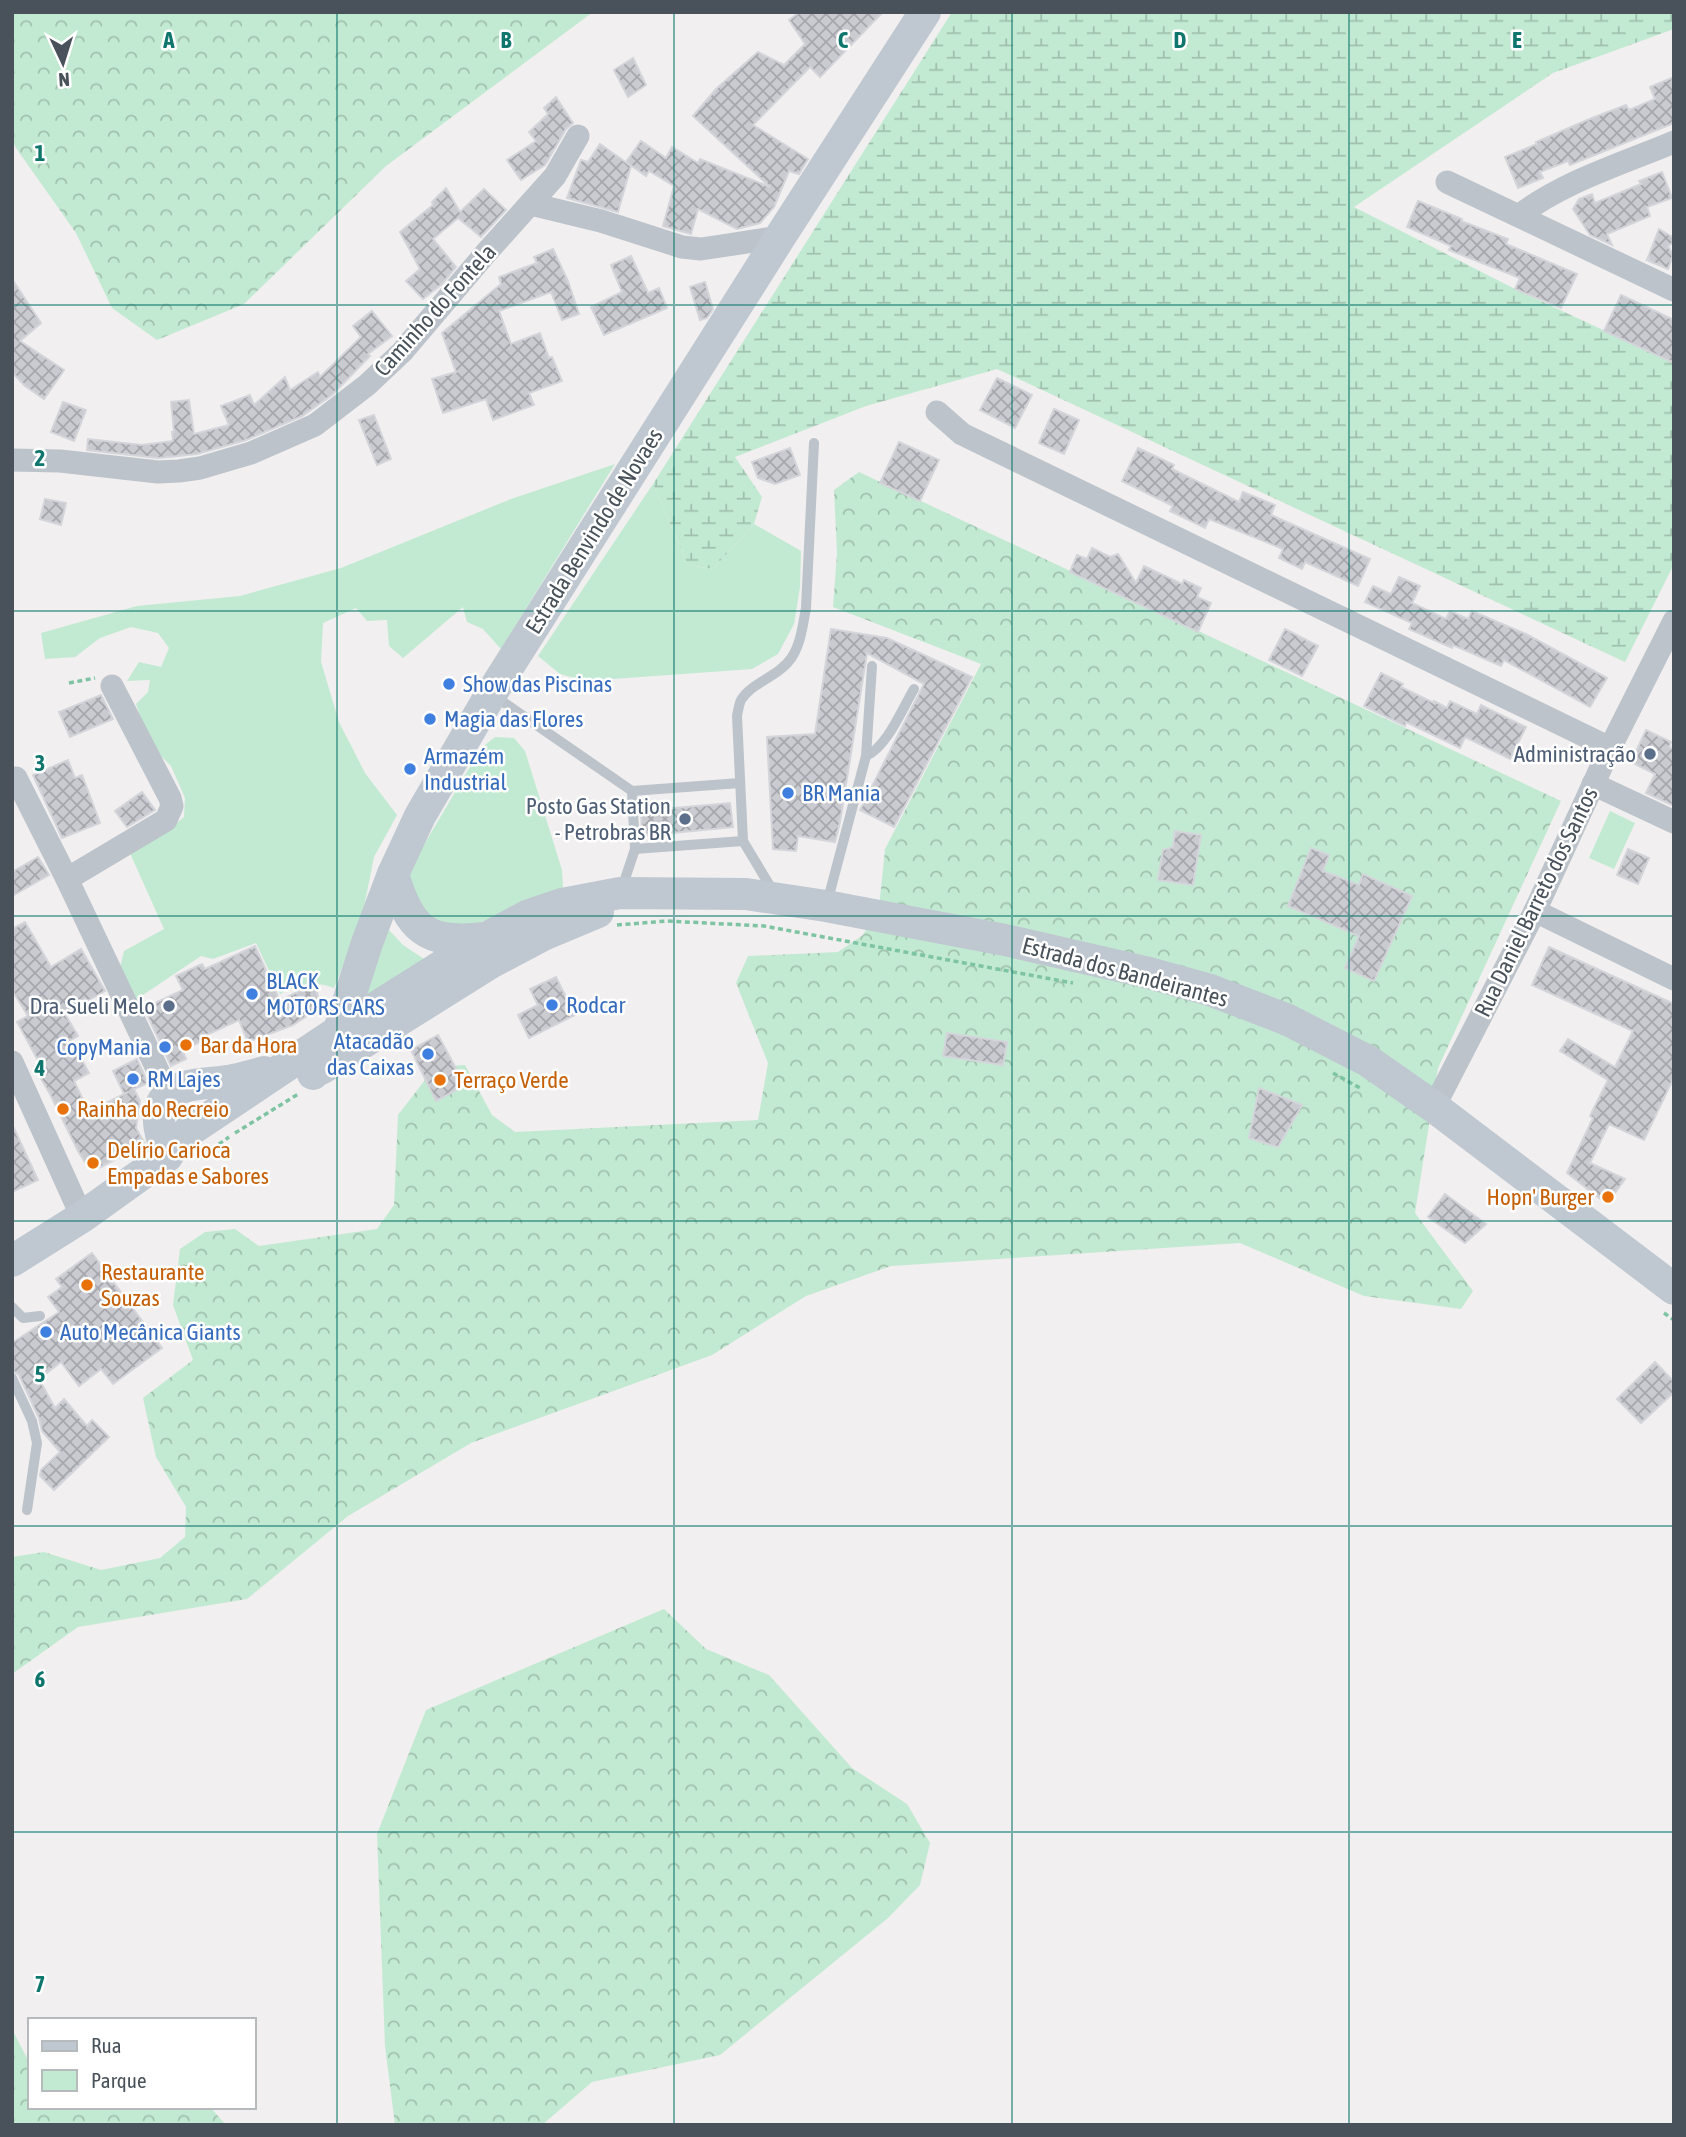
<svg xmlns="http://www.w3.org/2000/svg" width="1686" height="2137" font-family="'Asap Condensed',sans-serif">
<defs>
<pattern id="forest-crowns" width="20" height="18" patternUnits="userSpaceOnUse" patternTransform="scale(1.75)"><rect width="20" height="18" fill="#c2ead2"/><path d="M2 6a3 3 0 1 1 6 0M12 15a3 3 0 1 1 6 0" fill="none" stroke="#a0c0ad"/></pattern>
<pattern id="wetland-marsh" width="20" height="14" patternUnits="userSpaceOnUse" patternTransform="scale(1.75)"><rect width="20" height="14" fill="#c2ead2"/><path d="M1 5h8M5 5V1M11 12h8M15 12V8" fill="none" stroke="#a0c0ad"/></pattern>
<pattern id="building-cross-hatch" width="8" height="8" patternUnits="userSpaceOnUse" patternTransform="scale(1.75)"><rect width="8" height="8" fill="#c9cbd1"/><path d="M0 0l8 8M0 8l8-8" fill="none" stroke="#a5a7ad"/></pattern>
</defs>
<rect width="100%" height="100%" fill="#f1efef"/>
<g fill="#c2ead2">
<path d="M615,464L501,649L483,629L467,622L463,607L403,658L389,646L387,620L367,621L356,608L323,623L321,662L339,722L365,773L397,815L374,857L361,922L334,988C312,980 300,984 280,994L256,943L213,959L201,956L134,1001L120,968L124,951L164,929L129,851L164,834L184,817L185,798L171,766L150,745L136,704L148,692L150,680L127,681L139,662L161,667L169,648L158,633L131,627L100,638L75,657L45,659L41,633L137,606L240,596L341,568L511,499Z"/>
<polygon points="653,484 688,565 713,569 754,524 801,551 800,587 794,624 778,654 752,669 585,681 560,674 538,656"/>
<polygon points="495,737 514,738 525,751 562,870 563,887 553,897 452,932 418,920 408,872 481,748"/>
<polygon points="1610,811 1635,823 1614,869 1589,858"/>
<polygon points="388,929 403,945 424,959 351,1016"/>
</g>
<g fill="url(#forest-crowns)">
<polygon points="12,12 593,12 386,166 244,304 157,340 112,308 76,233 16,148 12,139"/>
<polygon points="859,472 1561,801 1438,1068 1415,1213 1473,1291 1461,1309 1364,1296 1240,1243 891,1266 806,1296 712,1355 471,1443 348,1516 247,1599 78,1627 12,1674 12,1557 44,1552 101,1570 160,1558 185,1537 186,1507 156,1457 143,1398 193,1360 173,1305 180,1249 205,1232 235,1229 259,1246 377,1229 394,1205 398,1115 435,1067 465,1065 492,1115 515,1132 758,1120 768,1063 736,983 748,956 838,952 863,935 879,908 885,849 981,664 833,607 837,553 834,490"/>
<polygon points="664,1609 706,1649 769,1675 852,1768 907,1804 930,1843 920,1885 888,1918 720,2055 592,2082 542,2125 395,2125 385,2046 377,1834 426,1710"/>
<polygon points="12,2029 30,2064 30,2107 85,2107 88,2109 98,2107 210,2107 226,2125 12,2125"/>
</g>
<polygon fill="url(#wetland-marsh)" points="952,12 1674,12 1674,29 1553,73 1354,207 1515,289 1674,363 1674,564 1625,662 997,369 866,406 735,457 762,497 754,524 713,569 688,565 653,484"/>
<g fill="url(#building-cross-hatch)" stroke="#d4d5da" stroke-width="2">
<polygon points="800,12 883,12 820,77 810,67 753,125 808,159 799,174 789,171 774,207 760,223 737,229 698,209 691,234 663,226 674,186 649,171 646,176 626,162 641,141 666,158 672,147 698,163 700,159 770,187 693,116 716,89 758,52 784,65 805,44 789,20"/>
<polygon points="633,58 646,85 628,97 614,70"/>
<polygon points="1674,77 1674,123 1570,165 1568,161 1540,172 1543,178 1518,188 1505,157 1537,144 1536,142 1592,118 1626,105 1629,110 1655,99 1650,87"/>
<polygon points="556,97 573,123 566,129 545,165 521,180 507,160 536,141 529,132 548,114 544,108"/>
<polygon points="600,144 631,166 618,212 567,198 581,160 588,162"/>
<polygon points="1662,172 1672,198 1647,207 1650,216 1607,234 1612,245 1590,235 1573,209 1579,199 1592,194 1595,203 1641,184 1639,181"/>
<polygon points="446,188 460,212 484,189 506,210 481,237 458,218 433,239 456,267 442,284 423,299 406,281 420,269 400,232 433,205 432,202"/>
<polygon points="1418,201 1462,219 1461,221 1508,239 1506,244 1577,274 1561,308 1515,289 1520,278 1449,250 1451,246 1407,227"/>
<polygon points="1659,229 1674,238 1674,242 1668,246 1673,255 1668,269 1649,261 1649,259 1647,260"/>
<polygon points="553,249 568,281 579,314 562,320 551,292 499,311 511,344 540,333 549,358 552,357 562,381 529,393 534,405 493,420 486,399 443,413 432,379 456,372 442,333 501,284 499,277 537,263 534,257"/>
<polygon points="631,256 648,293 659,288 667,308 604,335 591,307 622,292 611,265"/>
<polygon points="12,279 41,323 20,341 64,370 44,399 25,386 12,372"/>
<polygon points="705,282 713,309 707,318 700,320 690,287"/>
<polygon points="1621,295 1674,320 1674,363 1604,331"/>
<polygon points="372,311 392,336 368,354 370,356 332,395 302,416 246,440 197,454 158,458 87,450 88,439 142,445 173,441 172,432 174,432 171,402 189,400 194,434 229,425 221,406 250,395 254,405 285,377 290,390 318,372 320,377 361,337 353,326"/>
<polygon points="997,378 1032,395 1015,428 980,410"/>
<polygon points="63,402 86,410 74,441 51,432"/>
<polygon points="1054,409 1079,420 1064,454 1039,443"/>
<polygon points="374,415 391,459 377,465 359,420"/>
<polygon points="899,442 939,460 920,501 880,483"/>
<polygon points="790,448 800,475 775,484 758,478 752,462"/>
<polygon points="1138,448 1174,465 1172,469 1239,502 1243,492 1275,505 1271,515 1370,559 1358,586 1305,562 1302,569 1279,558 1283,549 1209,519 1205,528 1170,511 1173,506 1122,481"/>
<polygon points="45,499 66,503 61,525 40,519"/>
<polygon points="1092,548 1110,557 1118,554 1136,583 1144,566 1182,584 1184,580 1201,588 1197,597 1211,603 1198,632 1070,572 1077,555 1087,559"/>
<polygon points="1399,577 1420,586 1412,603 1446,619 1450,611 1468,619 1472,611 1526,634 1607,678 1590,707 1504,660 1501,666 1453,645 1452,648 1409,629 1412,623 1365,602 1373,586 1391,594"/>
<polygon points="831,629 887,638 972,677 894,827 860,810 924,684 867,653 840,822 835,842 798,836 796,851 773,849 767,737 815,734"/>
<polygon points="1285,629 1318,646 1302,676 1269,660"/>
<polygon points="1381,673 1403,684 1401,687 1434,703 1434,701 1447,708 1450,701 1477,714 1481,705 1526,727 1510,759 1465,737 1460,748 1406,722 1405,726 1364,706"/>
<polygon points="101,695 113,719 70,737 59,712"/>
<polygon points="1646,730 1671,742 1669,747 1674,749 1674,806 1646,793 1655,774 1631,762"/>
<polygon points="68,760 75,778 82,775 100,823 62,838 33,775"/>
<polygon points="142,792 155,810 127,827 115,811"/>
<polygon points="730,803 733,827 642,836 641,811"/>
<polygon points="1175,831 1201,835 1193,885 1158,880 1163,850 1173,847"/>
<polygon points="1311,848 1329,855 1323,871 1359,885 1363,874 1412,896 1374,981 1345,968 1359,936 1288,906"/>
<polygon points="1628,849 1649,858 1638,884 1617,875"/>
<polygon points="38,857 49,875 12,896 12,872"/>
<polygon points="25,922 51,967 81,949 105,991 65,1014 78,1036 71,1040 89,1073 74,1081 89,1112 128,1092 124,1094 113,1071 137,1059 148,1083 134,1089 140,1101 136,1128 145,1144 99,1168 86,1164 78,1151 50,1094 34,1067 40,1064 17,1022 28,1016 12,990 12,929"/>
<polygon points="255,946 280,1001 299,991 316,988 321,1010 307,1016 293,1025 248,1042 239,1020 204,1036 205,1040 182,1050 186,1059 171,1066 144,1008 183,990 176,976 202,964 205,969"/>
<polygon points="1549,947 1674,1004 1674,1077 1644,1140 1609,1124 1590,1163 1625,1179 1607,1204 1567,1173 1593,1118 1590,1116 1608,1080 1560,1051 1568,1039 1615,1067 1633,1031 1532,985"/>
<polygon points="556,977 575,1015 529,1038 518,1015 538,1005 530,989"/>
<polygon points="947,1033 1007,1042 1003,1065 943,1056"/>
<polygon points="438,1035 465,1085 436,1101 411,1050"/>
<polygon points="1259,1088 1302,1105 1278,1147 1249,1138"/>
<polygon points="12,1124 38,1180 12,1192"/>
<polygon points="1445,1194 1486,1224 1465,1243 1428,1217"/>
<polygon points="92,1253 162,1348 113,1384 101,1369 79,1386 61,1362 39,1379 55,1408 64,1399 87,1426 92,1420 109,1437 54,1490 40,1476 41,1470 60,1452 42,1431 39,1418 19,1375 12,1370 12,1343 59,1312 48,1297 62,1287 56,1279"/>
<polygon points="1655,1362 1674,1382 1674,1392 1641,1423 1617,1399"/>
</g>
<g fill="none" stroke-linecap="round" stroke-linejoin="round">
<g stroke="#7ec4a2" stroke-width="3.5" stroke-dasharray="5 3.5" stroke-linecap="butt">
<polyline points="69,683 95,678"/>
<polyline points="617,925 667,921 764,926 1073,983"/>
<polyline points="1333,1073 1360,1088"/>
<polyline points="235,1133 300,1093"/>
<polyline points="198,1159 229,1137"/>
<polyline points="1664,1313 1674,1320"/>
</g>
<g stroke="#bcc3ca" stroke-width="10">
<polyline points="493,695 632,791 635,849 621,891"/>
<path d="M866,756C887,747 902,709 914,689"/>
<polyline points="632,791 740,783"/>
<polyline points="635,849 743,841"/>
<path d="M773,891L743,841L737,716C738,711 739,704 741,700C752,682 779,677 792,657C801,643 803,624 806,608L814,443"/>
<polyline points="827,903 866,756 872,666"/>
<polyline points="12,1307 23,1318 40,1316"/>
<polyline points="12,1378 32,1421 37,1443 27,1510"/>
</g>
<g stroke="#bcc3ca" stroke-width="23">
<polyline points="1447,182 1674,290"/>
<polyline points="531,204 601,221 682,247 701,249 721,246 780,237"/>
<path d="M1520,215C1562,182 1624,163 1674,142"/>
<polyline points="937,412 962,434 1610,748"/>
<polyline points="12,460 60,461 158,472 179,471 200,468 251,453 315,425 367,385 402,352 486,253 555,176 578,136"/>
<polyline points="16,778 67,879 169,1094"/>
<polyline points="1593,784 1674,822"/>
<polyline points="67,879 166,820 172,806 170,798 112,686"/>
<polyline points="1535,911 1674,979"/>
<polyline points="12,1062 82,1217"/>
<polyline points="1434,1107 1535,911 1610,748 1674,621"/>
</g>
<g stroke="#bfc7d1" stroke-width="32">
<path d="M393,874C409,929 426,945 484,938"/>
<polyline points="321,1069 492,962 543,935 598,912"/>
<polyline points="313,1074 334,1046 367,943 393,874 420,816 491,694 780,237 925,12"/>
<path d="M167,1156C163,1140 154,1119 162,1103C174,1080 212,1085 233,1080C243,1078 254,1075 264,1072"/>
<polyline points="12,1261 82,1217 167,1156 175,1144 189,1131 340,1030 486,938 527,916 562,904 620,893 746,894 826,906 1005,940 1145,972 1210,990 1288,1020 1368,1061 1434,1107 1674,1289"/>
</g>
</g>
<path fill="none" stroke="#0f766e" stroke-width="2" stroke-opacity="0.55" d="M337,12V2125M674,12V2125M1012,12V2125M1349,12V2125M12,305H1674M12,611H1674M12,916H1674M12,1221H1674M12,1526H1674M12,1832H1674"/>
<g fill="#3f7fe0" stroke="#fff" stroke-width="2.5">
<circle cx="449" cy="684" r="7"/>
<circle cx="430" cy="719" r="7"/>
<circle cx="410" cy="769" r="7"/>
<circle cx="788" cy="793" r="7"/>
<circle cx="252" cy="994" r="7"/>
<circle cx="552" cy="1005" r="7"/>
<circle cx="165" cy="1047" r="7"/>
<circle cx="428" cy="1054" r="7"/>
<circle cx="133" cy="1079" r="7"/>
<circle cx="46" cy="1332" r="7"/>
</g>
<g fill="#5c6f8a" stroke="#fff" stroke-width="2.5">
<circle cx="1650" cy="754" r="7"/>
<circle cx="685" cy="819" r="7"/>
<circle cx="169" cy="1006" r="7"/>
</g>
<g fill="#e8710a" stroke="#fff" stroke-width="2.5">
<circle cx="186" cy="1045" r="7"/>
<circle cx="440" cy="1080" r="7"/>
<circle cx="63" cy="1109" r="7"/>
<circle cx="93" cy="1163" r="7"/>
<circle cx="1608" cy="1197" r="7"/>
<circle cx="87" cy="1285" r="7"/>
</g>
<g text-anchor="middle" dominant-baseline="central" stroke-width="5" stroke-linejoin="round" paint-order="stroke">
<g font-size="23" fill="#49525a" stroke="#fff">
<text transform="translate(435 310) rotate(-48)">Caminho do Fontela</text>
<text transform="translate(594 531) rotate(-58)">Estrada Benvindo de Novaes</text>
<text transform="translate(1536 902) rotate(-64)">Rua Daniel Barreto dos Santos</text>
<text transform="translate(1125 972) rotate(15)">Estrada dos Bandeirantes</text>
</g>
<g font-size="23" fill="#366cbe" stroke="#fff" text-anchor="start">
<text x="463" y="684">Show das Piscinas</text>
<text x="444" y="719">Magia das Flores</text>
<text x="424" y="756">Armazém<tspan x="424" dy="26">Industrial</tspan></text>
<text x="802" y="793">BR Mania</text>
<text x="266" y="981">BLACK<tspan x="266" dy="26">MOTORS CARS</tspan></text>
<text x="566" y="1005">Rodcar</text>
<text x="414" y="1041" text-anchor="end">Atacadão<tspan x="414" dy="26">das Caixas</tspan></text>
<text x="151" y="1047" text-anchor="end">CopyMania</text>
<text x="147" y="1079">RM Lajes</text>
<text x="60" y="1332">Auto Mecânica Giants</text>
</g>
<g font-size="23" fill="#4e5e75" stroke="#fff" text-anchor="end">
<text x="1636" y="754">Administração</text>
<text x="671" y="806">Posto Gas Station<tspan x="671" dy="26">- Petrobras BR</tspan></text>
<text x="155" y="1006">Dra. Sueli Melo</text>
</g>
<g font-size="23" fill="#c56008" stroke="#fff" text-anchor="start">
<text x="200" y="1045">Bar da Hora</text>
<text x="454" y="1080">Terraço Verde</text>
<text x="77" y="1109">Rainha do Recreio</text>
<text x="107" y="1150">Delírio Carioca<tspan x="107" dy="26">Empadas e Sabores</tspan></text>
<text x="1594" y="1197" text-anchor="end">Hopn' Burger</text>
<text x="101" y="1272">Restaurante<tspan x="101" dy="26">Souzas</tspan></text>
</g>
</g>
<g font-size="23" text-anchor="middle" font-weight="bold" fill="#0f766e" stroke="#fff" stroke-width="5" stroke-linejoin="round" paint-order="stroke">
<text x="169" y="48">A</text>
<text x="506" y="48">B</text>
<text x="843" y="48">C</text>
<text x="1180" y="48">D</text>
<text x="1517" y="48">E</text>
<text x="40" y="161">1</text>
<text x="40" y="466">2</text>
<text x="40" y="771">3</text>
<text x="40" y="1076">4</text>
<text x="40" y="1382">5</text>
<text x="40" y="1687">6</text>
<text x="40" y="1992">7</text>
</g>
<rect width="1686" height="2137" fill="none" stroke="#49525a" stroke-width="28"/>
<rect x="28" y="2018" width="228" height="91" fill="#ffffff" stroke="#b6babd" stroke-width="2"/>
<rect x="42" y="2041" width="35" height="10" fill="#bfc7d1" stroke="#b6babd" stroke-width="2"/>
<text x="91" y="2053" font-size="21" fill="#49525a">Rua</text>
<rect x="42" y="2070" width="35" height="21" fill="#c2ead2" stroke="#b6babd" stroke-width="2"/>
<text x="91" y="2088" font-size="21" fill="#49525a">Parque</text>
<g transform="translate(63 63) rotate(176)" stroke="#ffffff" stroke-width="5" paint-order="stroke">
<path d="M0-5L12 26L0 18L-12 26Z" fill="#49525a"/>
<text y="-10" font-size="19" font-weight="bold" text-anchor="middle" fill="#49525a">N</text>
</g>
</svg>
